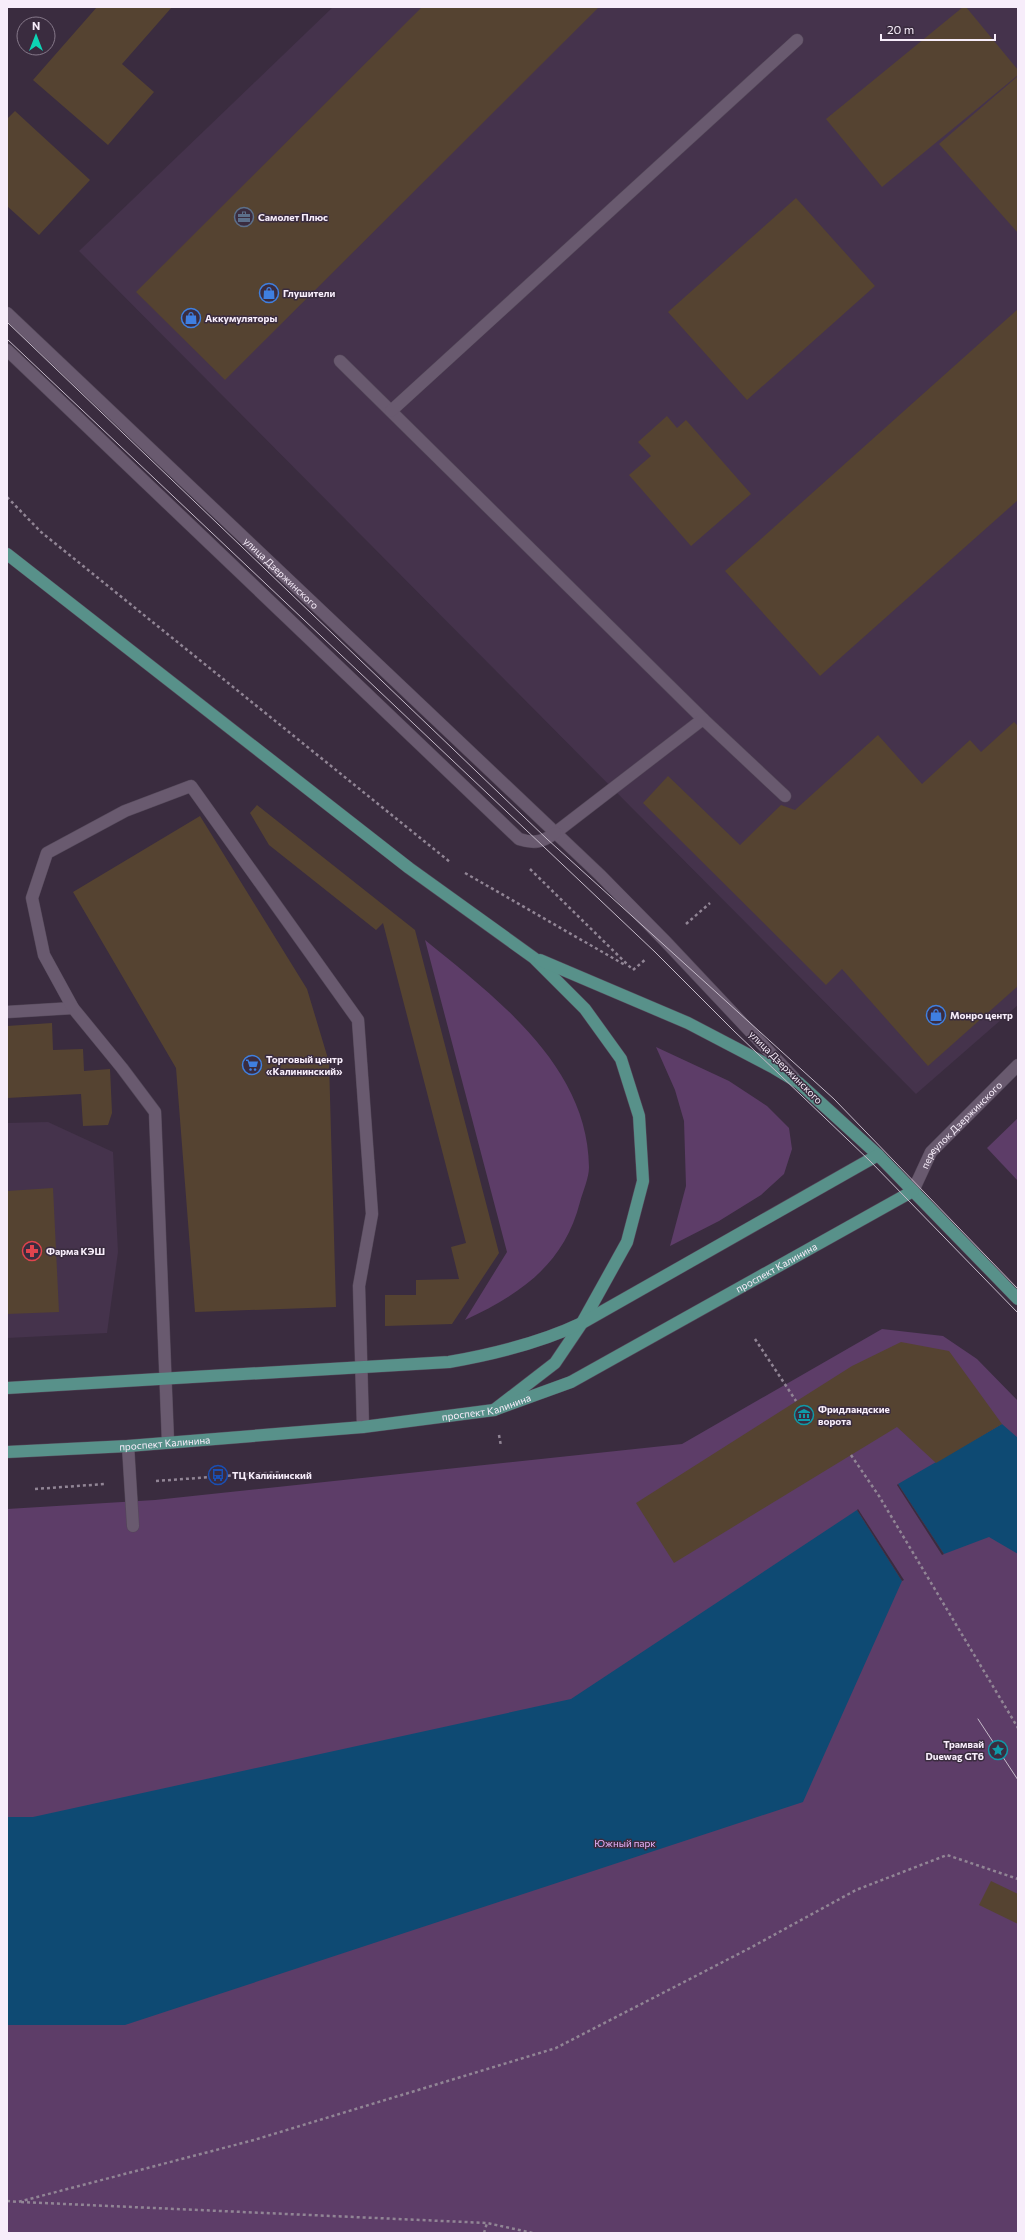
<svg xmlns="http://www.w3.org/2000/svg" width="1025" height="2240" font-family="Commissioner,sans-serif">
<rect width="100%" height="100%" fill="#3a2c3f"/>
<g fill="#45334c">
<polygon points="333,7 1018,7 1018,1005 916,1094 79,251"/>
<polygon points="48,1122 113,1152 118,1252 107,1333 7,1338 7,1123"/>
</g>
<g fill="#5d3d68">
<path d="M425,940C496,998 588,1066 589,1167C589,1178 583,1191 580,1202C564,1265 520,1294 465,1320L507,1252Z"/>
<polygon points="656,1047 729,1081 767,1106 789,1128 792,1149 784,1174 761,1195 719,1221 670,1246 686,1186 684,1121 675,1090"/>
<polygon points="1018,1118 1018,1181 987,1148"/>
<polygon points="882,1329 943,1336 977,1359 1018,1401 1018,2233 7,2233 7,1509 155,1500 682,1444"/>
</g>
<g fill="#0e4a73">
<polygon points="1002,1424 1018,1438 1018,1554 989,1537 944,1554 898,1484"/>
<polygon points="857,1510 902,1581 803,1802 125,2025 7,2025 7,1817 33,1817 571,1699"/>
</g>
<g fill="#3a2c3f">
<polygon points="898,1484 944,1554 942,1555 897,1485"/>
<polygon points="858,1509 904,1580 902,1581 857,1510"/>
</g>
<g fill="#554331">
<polygon points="97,7 172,7 122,64 154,92 108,145 33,80"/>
<polygon points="422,7 599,7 225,380 136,292"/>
<polygon points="963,7 966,7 1018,70 1018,75 882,187 826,119"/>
<polygon points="1018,76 1018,233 939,144"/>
<polygon points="15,111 90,180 39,235 7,206 7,119"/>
<polygon points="796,198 875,286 747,400 668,312"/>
<polygon points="1018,309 1018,500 820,676 725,571"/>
<polygon points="667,416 677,428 686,420 751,494 691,546 629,475 651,456 638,442"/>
<polygon points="1014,722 1018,726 1018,986 928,1066 842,969 826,985 643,803 668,776 740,845 781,805 795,810 878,735 922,784 970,740 981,752"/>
<polygon points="257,805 415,930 499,1253 452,1324 385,1326 385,1295 416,1295 416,1280 459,1279 451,1247 466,1243 383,923 376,930 269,845 250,813"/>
<polygon points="200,816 307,989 329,1062 336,1307 195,1312 176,1068 73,892"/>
<polygon points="52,1023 53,1050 83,1049 84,1071 110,1069 112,1113 108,1125 83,1126 81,1094 7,1098 7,1026"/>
<polygon points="53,1188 59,1312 7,1314 7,1191"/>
<polygon points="901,1342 949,1351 1002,1424 936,1463 897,1427 674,1563 636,1503 852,1366"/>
<polygon points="991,1881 1018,1894 1018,1924 979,1905"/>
</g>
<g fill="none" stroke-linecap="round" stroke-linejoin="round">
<defs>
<g id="lane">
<polyline points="340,361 703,719"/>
<polyline points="391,411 797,40"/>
<polyline points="555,833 703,719 785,796"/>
<polyline points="7,1012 73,1008"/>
<path id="s1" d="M913,1191L931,1152L1018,1065"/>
<polyline points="168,1442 155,1112 122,1068 73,1008 44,955 32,898 47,853 125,811 191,786 358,1020 372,1214 359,1286 363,1427"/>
<polyline points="128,1446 133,1526"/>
</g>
<g id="secondary">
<path id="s2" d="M7,313L600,875L666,942L794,1078"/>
<path d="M7,350L519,839C534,844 543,842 555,833"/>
</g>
<g id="primary">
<polyline points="7,554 409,868 534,958 585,1009 621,1059 639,1116 643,1181 627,1242 582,1323 555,1363 494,1410"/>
<polyline points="540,960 688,1023 774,1068 799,1083 878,1155 1018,1299"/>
<path d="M7,1388L449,1362C495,1354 540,1343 582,1323L878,1155"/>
<path id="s3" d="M7,1452L128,1446L363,1427L494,1410L571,1382L913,1191"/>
</g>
</defs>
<use href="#lane" stroke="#544859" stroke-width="13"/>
<use href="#secondary" stroke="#544859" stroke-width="13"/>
<use href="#primary" stroke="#544859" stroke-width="13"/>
<g stroke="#918595" stroke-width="2.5" stroke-dasharray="3 3" stroke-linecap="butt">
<polyline points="7,497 41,532 450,862"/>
<polyline points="530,869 632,969"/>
<polyline points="465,873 625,965"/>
<polyline points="686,924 710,903"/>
<polyline points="633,970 646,959"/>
<polyline points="755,1339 796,1401"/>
<polyline points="499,1435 501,1446"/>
<polyline points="851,1455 879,1496 1018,1728"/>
<polyline points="156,1481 281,1472"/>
<polyline points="35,1489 105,1484"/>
<polyline points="7,2201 18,2202 254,2140 556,2048 750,1948 856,1890 947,1855 1018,1879"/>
<polyline points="21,2202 487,2223 533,2233"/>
<polyline points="484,2233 487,2223"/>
</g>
<use href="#lane" stroke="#695a6f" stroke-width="12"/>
<use href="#secondary" stroke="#695a6f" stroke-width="12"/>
<use href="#primary" stroke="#58918a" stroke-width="12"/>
<g stroke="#c5bac9" stroke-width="1">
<polyline points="7,322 547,839 834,1099 1018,1289"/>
<polyline points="7,339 655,952 734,1031 870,1161 1018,1313"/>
<polyline points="978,1719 1018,1780"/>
</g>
</g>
<defs>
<symbol id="office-ring" viewBox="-11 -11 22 22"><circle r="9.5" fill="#3a2c3f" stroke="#5c6f8a" stroke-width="1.5"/><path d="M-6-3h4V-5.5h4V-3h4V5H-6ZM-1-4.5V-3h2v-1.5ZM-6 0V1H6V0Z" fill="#5c6f8a"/></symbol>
<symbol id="shop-ring" viewBox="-11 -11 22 22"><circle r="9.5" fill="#3a2c3f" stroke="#3f7fe0" stroke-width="1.5"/><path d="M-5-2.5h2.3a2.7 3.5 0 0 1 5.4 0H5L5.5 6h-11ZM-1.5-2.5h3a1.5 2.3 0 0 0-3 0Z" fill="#3f7fe0"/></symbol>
<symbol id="supermarket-ring" viewBox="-11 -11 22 22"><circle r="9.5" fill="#3a2c3f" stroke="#3f7fe0" stroke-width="1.5"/><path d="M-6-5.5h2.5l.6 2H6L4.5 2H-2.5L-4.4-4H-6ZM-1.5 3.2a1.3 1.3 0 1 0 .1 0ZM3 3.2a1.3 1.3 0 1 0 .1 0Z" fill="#3f7fe0"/></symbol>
<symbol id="pharmacy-ring" viewBox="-11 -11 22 22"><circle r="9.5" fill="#3a2c3f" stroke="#e0444e" stroke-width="1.5"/><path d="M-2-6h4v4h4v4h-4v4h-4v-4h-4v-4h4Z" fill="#e0444e"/></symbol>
<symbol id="museum-ring" viewBox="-11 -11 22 22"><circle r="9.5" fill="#3a2c3f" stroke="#0f9aa8" stroke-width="1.5"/><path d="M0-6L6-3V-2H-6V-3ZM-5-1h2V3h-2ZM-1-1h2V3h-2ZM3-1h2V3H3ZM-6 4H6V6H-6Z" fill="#0f9aa8"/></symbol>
<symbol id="bus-ring" viewBox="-11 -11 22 22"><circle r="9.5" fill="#3a2c3f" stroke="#1a4fb4" stroke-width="1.5"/><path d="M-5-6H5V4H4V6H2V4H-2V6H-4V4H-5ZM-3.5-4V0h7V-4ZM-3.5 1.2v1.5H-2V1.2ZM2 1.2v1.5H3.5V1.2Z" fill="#1a4fb4"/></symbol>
<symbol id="sight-ring" viewBox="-11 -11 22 22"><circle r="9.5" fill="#3a2c3f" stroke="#0f9aa8" stroke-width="1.5"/><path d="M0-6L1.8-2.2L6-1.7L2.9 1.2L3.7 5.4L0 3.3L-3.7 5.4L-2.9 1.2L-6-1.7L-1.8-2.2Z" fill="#0f9aa8"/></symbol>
</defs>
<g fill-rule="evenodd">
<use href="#office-ring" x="233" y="206" width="22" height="22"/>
<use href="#shop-ring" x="258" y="282" width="22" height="22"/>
<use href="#shop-ring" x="180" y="307" width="22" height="22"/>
<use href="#shop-ring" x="925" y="1004" width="22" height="22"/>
<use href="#supermarket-ring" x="241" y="1054" width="22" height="22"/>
<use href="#pharmacy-ring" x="21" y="1240" width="22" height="22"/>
<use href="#museum-ring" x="793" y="1404" width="22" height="22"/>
<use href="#bus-ring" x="207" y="1464" width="22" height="22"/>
<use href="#sight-ring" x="987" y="1739" width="22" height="22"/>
</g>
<g text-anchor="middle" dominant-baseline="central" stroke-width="3" stroke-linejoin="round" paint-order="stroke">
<g font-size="10" font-weight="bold" fill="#f7edfa" stroke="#3a2c3f" text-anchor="start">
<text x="258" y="217">Самолет Плюс</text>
<text x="283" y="293">Глушители</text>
<text x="205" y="318">Аккумуляторы</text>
<text x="950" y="1015">Монро центр</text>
<text x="266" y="1059">Торговый центр<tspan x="266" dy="12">«Калининский»</tspan></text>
<text x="46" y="1251">Фарма КЭШ</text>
<text x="818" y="1409">Фридландские<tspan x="818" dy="12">ворота</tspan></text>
<text x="232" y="1475">ТЦ Калининский</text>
<text x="984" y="1744" text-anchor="end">Трамвай<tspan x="984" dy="12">Duewag GT6</tspan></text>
</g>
<g font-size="10" fill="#f7edfa" stroke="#3a2c3f">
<text stroke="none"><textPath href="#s2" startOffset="378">улица Дзержинского</textPath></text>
<text transform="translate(786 1067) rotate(45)">улица Дзержинского</text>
<text stroke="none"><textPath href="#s1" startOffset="83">переулок Дзержинского</textPath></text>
<text stroke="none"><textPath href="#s3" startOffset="806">проспект Калинина</textPath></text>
<text stroke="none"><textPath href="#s3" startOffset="482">проспект Калинина</textPath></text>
<text stroke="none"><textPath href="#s3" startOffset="158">проспект Калинина</textPath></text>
</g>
<g font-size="10" fill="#e8b2fb" stroke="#3a2c3f">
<text x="625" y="1843">Южный парк</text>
</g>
</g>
<rect width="1025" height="2240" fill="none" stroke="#f7edfa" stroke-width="16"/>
<g transform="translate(36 36)"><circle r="19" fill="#3a2c3f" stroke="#86798a"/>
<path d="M0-3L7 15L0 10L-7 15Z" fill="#0dd5b5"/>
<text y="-6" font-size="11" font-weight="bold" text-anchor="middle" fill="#f7edfa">N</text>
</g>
<path d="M881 34v6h114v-6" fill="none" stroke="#f7edfa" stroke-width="2"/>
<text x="887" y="34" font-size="12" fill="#f7edfa" stroke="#3a2c3f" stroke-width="3" paint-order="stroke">20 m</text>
</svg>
